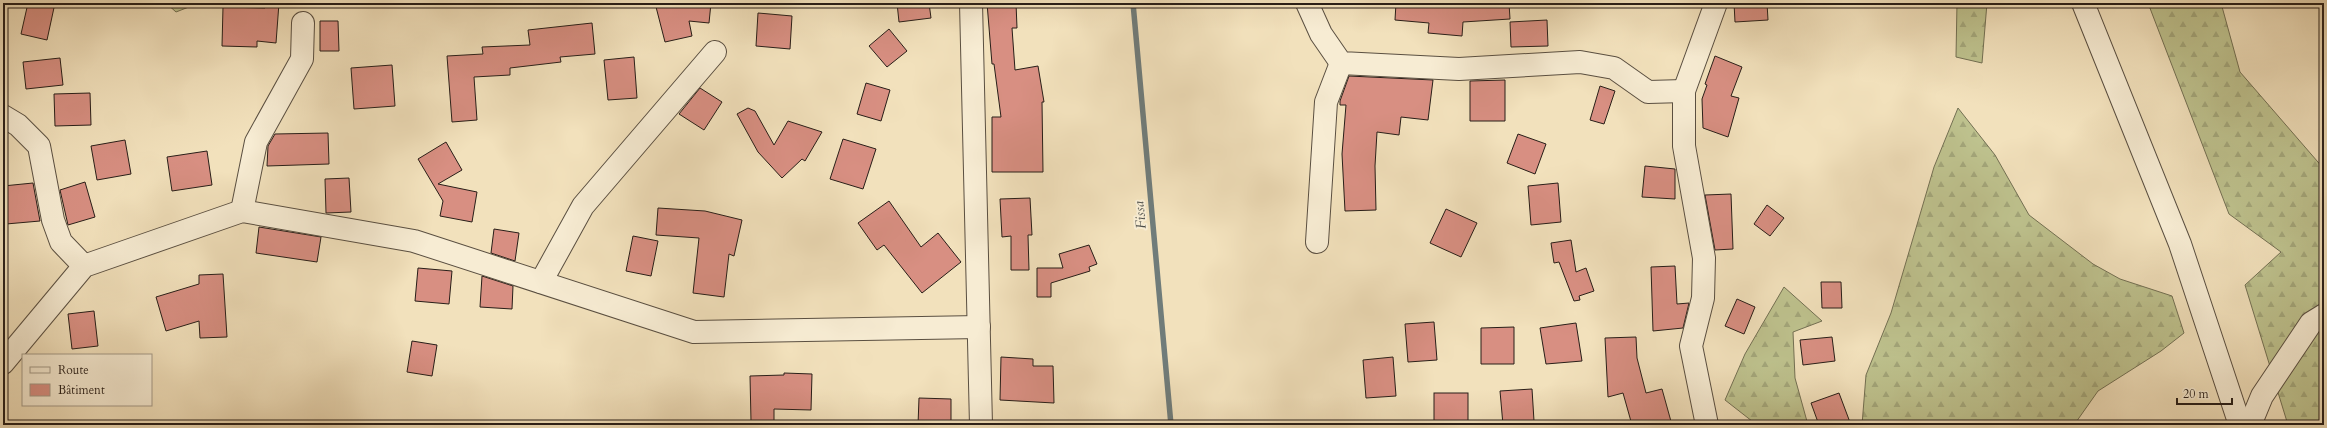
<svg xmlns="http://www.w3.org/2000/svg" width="2327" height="428" font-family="Cardo,serif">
<defs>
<pattern id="forest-firs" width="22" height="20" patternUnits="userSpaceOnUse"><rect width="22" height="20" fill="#bec28e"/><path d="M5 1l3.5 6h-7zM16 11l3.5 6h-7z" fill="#a3a67a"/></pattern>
</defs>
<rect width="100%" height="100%" fill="#f2e1bc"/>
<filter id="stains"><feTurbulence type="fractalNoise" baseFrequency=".005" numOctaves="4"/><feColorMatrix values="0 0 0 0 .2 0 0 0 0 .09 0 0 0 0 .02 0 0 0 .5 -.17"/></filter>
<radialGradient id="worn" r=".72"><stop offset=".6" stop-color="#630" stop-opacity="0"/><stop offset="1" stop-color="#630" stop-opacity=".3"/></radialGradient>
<polygon fill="#bec28e" stroke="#737053" points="166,3 199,3 176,12"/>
<g fill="url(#forest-firs)" stroke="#737053">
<polygon points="1957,3 1987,3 1982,63 1956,57"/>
<polygon points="2148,3 2221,3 2240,72 2324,169 2324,425 2288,425 2245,285 2281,252 2229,214"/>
<polygon points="1958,108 1995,155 2029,215 2093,264 2120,279 2172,296 2184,333 2161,351 2098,391 2074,425 1862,425 1866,375 1891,313 1934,167"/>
<polygon points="1784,287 1822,321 1793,332 1795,378 1808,425 1757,425 1725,400 1745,354"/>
</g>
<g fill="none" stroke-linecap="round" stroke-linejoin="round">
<polyline stroke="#707c7a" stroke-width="5.5" points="1133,3 1171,425"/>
</g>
<g fill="#d88f82" stroke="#281e18">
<polygon points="28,3 55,3 47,40 21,34"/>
<polygon points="265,3 279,3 276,43 257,41 257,47 222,46 223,7 265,8"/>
<polygon points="655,3 711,3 709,23 689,21 692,36 665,42"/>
<polygon points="897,3 929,3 931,18 899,22"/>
<polygon points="987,3 1016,3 1017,28 1012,28 1015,70 1038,66 1044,102 1042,102 1043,172 992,172 992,117 1001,117 994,64 992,64"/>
<polygon points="1396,3 1509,3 1510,19 1463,22 1462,36 1428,33 1429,23 1395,20"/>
<polygon points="1734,3 1767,3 1768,20 1735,22"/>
<polygon points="758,13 792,16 790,49 756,46"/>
<polygon points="1547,20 1548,46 1511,47 1510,22"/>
<polygon points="320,21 338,21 339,51 320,51"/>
<polygon points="592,23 595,54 560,57 561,62 510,68 510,75 474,77 477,120 452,122 447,56 483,54 482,47 530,45 528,30"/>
<polygon points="889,29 907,51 887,67 869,46"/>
<polygon points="1715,56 1742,67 1731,96 1739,98 1728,137 1703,128 1702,99 1707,85 1705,84"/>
<polygon points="634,57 637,98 608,100 604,60"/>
<polygon points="60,58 63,85 26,89 23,62"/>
<polygon points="392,65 395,106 354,109 351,68"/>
<polygon points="1349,76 1433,80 1428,120 1401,117 1399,135 1377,132 1375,166 1376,210 1345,211 1342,154 1346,105 1340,105 1340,101"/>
<polygon points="1505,80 1505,121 1470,121 1470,81"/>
<polygon points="866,83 890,90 881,121 857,114"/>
<polygon points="1600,86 1615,91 1604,124 1590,120"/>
<polygon points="700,88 722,102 704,130 679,114"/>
<polygon points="90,93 91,125 55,126 54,94"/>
<polygon points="748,108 755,111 774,145 788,121 822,132 805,161 802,159 782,178 758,152 737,114"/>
<polygon points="328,133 329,164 267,166 268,146 275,134"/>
<polygon points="1518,134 1546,144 1535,174 1507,163"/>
<polygon points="843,139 876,149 863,189 830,179"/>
<polygon points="125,140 131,174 97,180 91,146"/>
<polygon points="446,142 462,170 438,184 477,192 472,222 440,216 443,201 418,159"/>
<polygon points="207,151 212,185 172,191 167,157"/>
<polygon points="1645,166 1675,169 1675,199 1642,197"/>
<polygon points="349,178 351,212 326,213 325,179"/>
<polygon points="85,182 95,217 68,225 60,190"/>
<polygon points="33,183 40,221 6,224 3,186"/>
<polygon points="1558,183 1561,222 1531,225 1528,186"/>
<polygon points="1731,194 1733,249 1715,250 1705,195"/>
<polygon points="1030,198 1032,235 1028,235 1029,270 1011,270 1011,236 1002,237 1000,199"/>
<polygon points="889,201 921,247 938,233 961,262 922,293 884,245 877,250 858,223"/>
<polygon points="1767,205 1784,218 1770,236 1754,224"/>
<polygon points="658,208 705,211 742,220 734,256 729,254 724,297 693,293 699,238 656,235"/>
<polygon points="1446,209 1477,223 1461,257 1430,243"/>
<polygon points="259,227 321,237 317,262 256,253"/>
<polygon points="494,229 519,233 515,261 491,253"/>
<polygon points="633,236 658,241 651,276 626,271"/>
<polygon points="1571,240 1576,272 1586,268 1594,291 1579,296 1580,300 1574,301 1559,262 1554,263 1551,243"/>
<polygon points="1089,245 1097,264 1089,267 1090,271 1051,283 1051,297 1037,297 1037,268 1063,268 1059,254"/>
<polygon points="1675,266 1677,304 1689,303 1683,328 1653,331 1651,267"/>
<polygon points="418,268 452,271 449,304 415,301"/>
<polygon points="223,274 227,337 200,338 199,321 166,331 156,297 199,284 199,275"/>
<polygon points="482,276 513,286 512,309 480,307"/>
<polygon points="1821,282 1841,282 1842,308 1822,308"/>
<polygon points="1737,299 1755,307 1744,334 1725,326"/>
<polygon points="94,311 98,346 72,349 68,314"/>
<polygon points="1434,322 1437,360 1408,362 1405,324"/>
<polygon points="1576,323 1582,361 1546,364 1540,328"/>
<polygon points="1514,327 1514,364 1481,364 1481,328"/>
<polygon points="1636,337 1637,358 1646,393 1662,389 1672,425 1632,425 1623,393 1608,397 1605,338"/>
<polygon points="1832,337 1835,361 1803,365 1800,340"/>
<polygon points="412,341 437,345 432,376 407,372"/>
<polygon points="1001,357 1033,359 1033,366 1053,366 1054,403 1000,400"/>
<polygon points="1393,357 1396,396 1366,398 1363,360"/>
<polygon points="784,373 812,374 811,410 774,409 774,421 751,421 750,376 784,375"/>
<polygon points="1532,389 1534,421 1521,422 1521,425 1503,425 1500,391"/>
<rect x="1434" y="393" width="34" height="32"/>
<polygon points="1839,393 1851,425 1819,425 1811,403"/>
<polygon points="919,398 951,399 951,425 918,425"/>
</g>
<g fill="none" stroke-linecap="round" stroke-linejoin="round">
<defs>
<g id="minor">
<polyline points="971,3 981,425"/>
<polyline points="1307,3 1321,34 1341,63 1459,69 1580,62 1614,68 1648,92 1684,91"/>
<polyline points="2083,3 2180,244 2240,425"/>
<polyline points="3,116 18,125 39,146 53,220 61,242 84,266"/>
<polyline points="242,211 256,142 302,59 303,23"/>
<polyline points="1317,242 1326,102 1341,63"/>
<polyline points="541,282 583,206 715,52"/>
<polyline points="3,363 84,266 242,211 414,241 694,332 979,327"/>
<polyline points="1707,425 1691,346 1703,298 1704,258 1684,146 1684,91 1716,3"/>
<polyline points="2250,425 2262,396 2311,323 2324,315"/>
</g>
</defs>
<use href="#minor" stroke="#5a4f41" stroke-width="24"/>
<use href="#minor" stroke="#f7ecd3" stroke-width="22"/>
</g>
<g text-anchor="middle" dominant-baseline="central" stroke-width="4" stroke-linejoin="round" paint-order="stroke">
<g font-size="14" font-style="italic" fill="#4c4d49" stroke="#f7ecd3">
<text transform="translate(1140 215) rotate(-95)">Fissa</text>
</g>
</g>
<rect width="2327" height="428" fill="none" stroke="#f2e1bc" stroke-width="16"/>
<rect x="4" y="4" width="2319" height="420" fill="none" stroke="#281e18" stroke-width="2"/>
<rect x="8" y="8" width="2311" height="412" fill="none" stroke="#281e18"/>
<rect x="22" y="354" width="130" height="52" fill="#f7ecd3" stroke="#a49a88"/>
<rect x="30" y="367" width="20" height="6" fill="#f7ecd3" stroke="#a49a88"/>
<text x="58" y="374" font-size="12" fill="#281e18">Route</text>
<rect x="30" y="384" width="20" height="12" fill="#d88f82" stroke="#a49a88"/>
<text x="58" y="394" font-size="12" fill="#281e18">Bâtiment</text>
<path d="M2177 398v6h55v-6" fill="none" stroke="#281e18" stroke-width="2"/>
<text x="2183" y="398" font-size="12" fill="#281e18" stroke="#f7ecd3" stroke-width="3" paint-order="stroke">20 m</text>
<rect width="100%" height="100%" filter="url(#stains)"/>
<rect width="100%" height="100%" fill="url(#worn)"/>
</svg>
